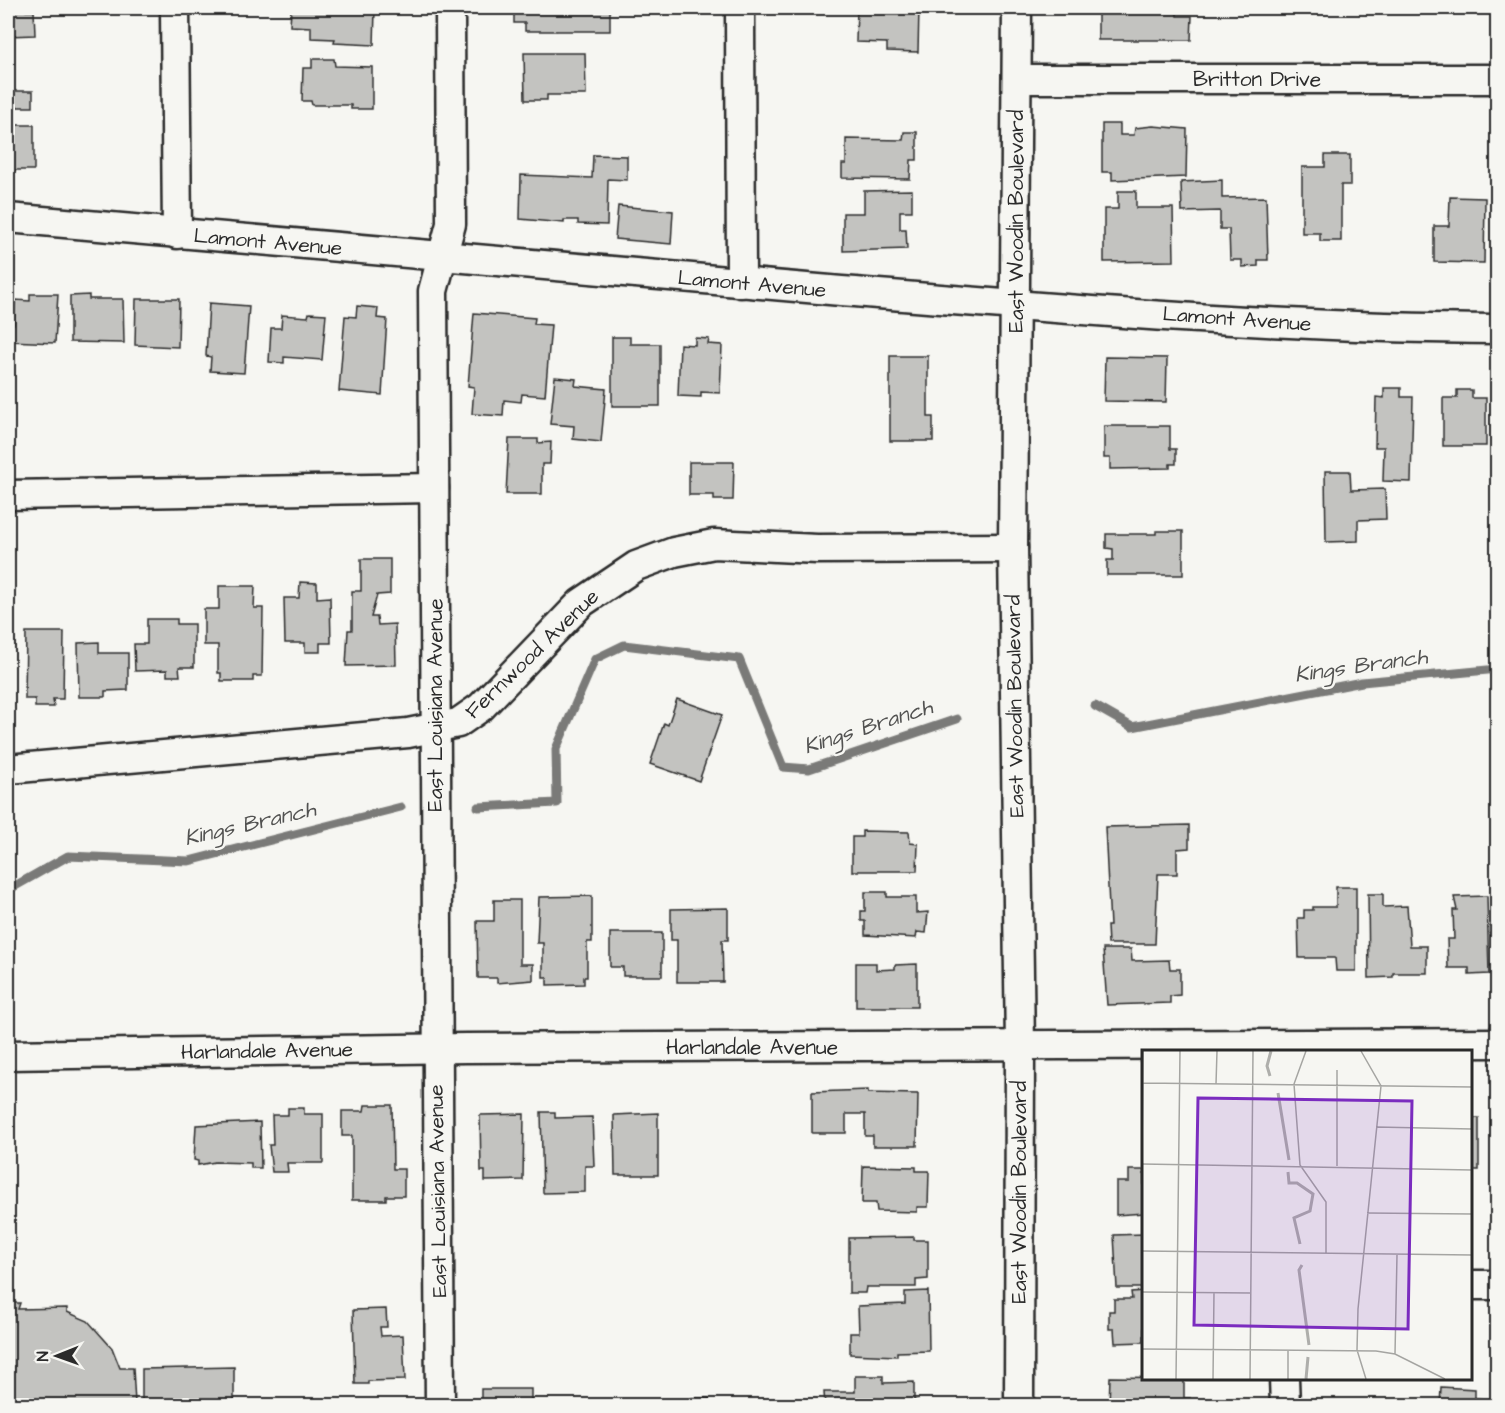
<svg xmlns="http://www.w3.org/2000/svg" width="1505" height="1413" font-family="'Architects Daughter',sans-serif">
<rect width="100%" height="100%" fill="#f6f6f2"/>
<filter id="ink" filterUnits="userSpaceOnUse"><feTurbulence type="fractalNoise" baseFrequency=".0167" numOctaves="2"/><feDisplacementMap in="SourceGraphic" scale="12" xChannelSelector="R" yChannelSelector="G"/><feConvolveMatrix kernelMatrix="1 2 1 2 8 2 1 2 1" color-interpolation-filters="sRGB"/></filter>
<g filter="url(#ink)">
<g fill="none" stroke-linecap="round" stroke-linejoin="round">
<g stroke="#7a7a78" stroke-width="9">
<polyline points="1095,706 1132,727 1362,682 1498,669"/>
<polyline points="478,807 557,803 556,749 595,659 624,645 739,659 783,767 809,769 957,719"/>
<polyline points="8,890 68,856 189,861 401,807"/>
</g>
</g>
<g fill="#c3c3c0" stroke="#2b2b2b" stroke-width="1.5">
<polygon points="8,8 26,8 26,11 34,11 35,35 8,36"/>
<polygon points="291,8 375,10 374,45 334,43 335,39 311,38 311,27 290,26"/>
<polygon points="514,8 610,8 610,31 525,31 525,23 514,23"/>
<polygon points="857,8 919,8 918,52 887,51 887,43 856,42"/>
<polygon points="1098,8 1177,8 1177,16 1192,16 1191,40 1098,40"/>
<polygon points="1429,8 1475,8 1474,11 1457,10 1457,14 1444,14 1444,9"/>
<polygon points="524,53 585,53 586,95 547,95 547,100 525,100"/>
<polygon points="312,59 334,59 335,66 372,67 372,109 351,109 351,105 312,105 311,101 302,101 303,68 312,68"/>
<polygon points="8,61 9,91 33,91 33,107 8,107"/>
<polygon points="1102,124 1120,124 1120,135 1134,135 1135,128 1153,126 1187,129 1186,177 1112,180 1112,172 1102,172"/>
<rect x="8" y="125" width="26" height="45"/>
<polygon points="904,132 917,132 917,160 911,160 910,179 842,178 842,164 846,164 846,139 903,140"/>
<polygon points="593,155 627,156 627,180 608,179 607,225 578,224 578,220 564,220 564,223 520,219 521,175 592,178"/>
<polygon points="1325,155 1350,155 1350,185 1341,185 1341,241 1320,241 1320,233 1302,233 1302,167 1325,167"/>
<polygon points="1222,180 1222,198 1266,197 1268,260 1258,260 1258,266 1242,267 1242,260 1230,260 1229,229 1220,229 1220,211 1182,212 1181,182"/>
<polygon points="912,190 912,211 900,211 900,229 906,229 907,249 843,251 843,213 864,213 864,191"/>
<polygon points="1118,191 1136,191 1136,208 1173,208 1174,261 1104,262 1104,209 1118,209"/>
<polygon points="1450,197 1485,198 1484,263 1434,262 1434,226 1449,226"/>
<polygon points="618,206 673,211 671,244 615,239"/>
<polygon points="30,294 58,294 55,343 9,341 10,324 14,324 15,300 30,301"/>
<polygon points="89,295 89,299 123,299 124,343 70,342 70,296"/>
<polygon points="136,299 179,299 178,347 135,345"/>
<polygon points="209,303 249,306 244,373 210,371 211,357 206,356"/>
<polygon points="357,306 378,308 377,318 387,319 382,395 339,391 345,316 356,317"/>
<polygon points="309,313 326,314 322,360 284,357 284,363 269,362 271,328 281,328 282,315 308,317"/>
<polygon points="474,313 535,318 534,324 551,325 545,396 522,394 521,402 504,400 503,416 472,414 474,387 468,386"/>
<polygon points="612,337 630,337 630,344 660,344 660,406 612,406"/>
<polygon points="695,338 709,339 708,344 722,345 720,393 701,392 701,397 678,396 680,344 695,345"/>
<polygon points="890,356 928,356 928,417 933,417 933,441 890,441"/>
<polygon points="1105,357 1167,358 1166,402 1104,401"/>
<polygon points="555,377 576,379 575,386 606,389 601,442 573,439 574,426 550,424"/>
<polygon points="1384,388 1401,388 1401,397 1413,397 1411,482 1383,481 1384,447 1375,447 1376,397 1384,398"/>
<polygon points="1457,390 1472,390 1472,398 1486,398 1486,446 1443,446 1443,398 1457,398"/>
<polygon points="1104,426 1170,426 1170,449 1176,449 1176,464 1170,464 1170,468 1110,469 1110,458 1104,458"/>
<polygon points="509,439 538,439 538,443 551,442 550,464 542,464 542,494 506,494"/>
<polygon points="689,462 734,462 733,500 714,500 714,495 689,495"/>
<polygon points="1325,471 1350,471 1351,490 1385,489 1386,519 1358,520 1358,541 1326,542"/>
<polygon points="1156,531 1183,531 1183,575 1107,575 1107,560 1113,560 1113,549 1106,548 1106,534 1156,534"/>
<polygon points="361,559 390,559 390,594 377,595 371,617 377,617 378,625 395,624 396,665 346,666 348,630 352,630 352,591 361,591"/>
<polygon points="300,582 317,583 317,598 330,597 331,643 320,643 320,652 305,652 305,643 285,643 284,598 299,598"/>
<polygon points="219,586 255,586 254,608 263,608 262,676 253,676 253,681 221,681 221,673 218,673 218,645 204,645 204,609 219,609"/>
<polygon points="147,619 177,619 177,624 194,624 194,667 179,667 180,676 167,676 167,670 135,671 134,644 147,644"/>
<polygon points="26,632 64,632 63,699 53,699 54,707 35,707 35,699 25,699"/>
<polygon points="99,642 99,653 128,653 128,690 105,691 105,697 79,697 78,643"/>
<polygon points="677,699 722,715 699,781 650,764 664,723 668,725"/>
<polygon points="1189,825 1189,848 1177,849 1177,874 1158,874 1155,944 1108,944 1107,926 1110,926 1105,827"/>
<polygon points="862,831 909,832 910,843 918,844 917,871 852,871 852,837 862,837"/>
<polygon points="1336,887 1356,887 1356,971 1336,971 1335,958 1299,958 1298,918 1304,918 1304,910 1313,910 1313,907 1336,907"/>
<polygon points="865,892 887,892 887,897 916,897 916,913 928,912 926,933 917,932 916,938 865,935 865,921 861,921 861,911 865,911"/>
<polygon points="1368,894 1383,894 1383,907 1407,906 1410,946 1427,946 1427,973 1393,973 1393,977 1369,978"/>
<polygon points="592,896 592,942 587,942 587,977 584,977 584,984 547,985 547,977 543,977 543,943 537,943 539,897"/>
<polygon points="1487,896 1489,974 1469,975 1469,968 1448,968 1447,939 1454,939 1453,910 1457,910 1454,897"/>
<polygon points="494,900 520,900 520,964 533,964 533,980 497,983 497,978 478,978 477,921 494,921"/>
<polygon points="728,908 728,940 722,940 723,982 677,982 677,940 671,940 671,909"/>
<polygon points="610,933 662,933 662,976 623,976 623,967 610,967"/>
<polygon points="1103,949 1131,949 1132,961 1169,960 1170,969 1180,969 1180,995 1170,996 1170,1003 1107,1005"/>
<polygon points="856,963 876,963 876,970 895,969 895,965 917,964 917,1007 856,1007"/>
<polygon points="868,1090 868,1093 918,1094 917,1146 873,1146 873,1136 865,1136 865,1114 846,1114 846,1133 812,1133 812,1092"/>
<polygon points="365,1105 392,1105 393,1169 404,1169 404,1196 386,1196 386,1200 352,1200 352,1136 342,1136 342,1111 364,1111"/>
<polygon points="288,1108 304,1108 304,1114 323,1114 323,1163 287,1163 288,1172 272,1172 269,1145 273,1145 272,1115 288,1115"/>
<polygon points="541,1112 555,1112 555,1118 592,1117 594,1166 585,1166 585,1192 543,1193"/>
<polygon points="658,1113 658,1175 615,1175 614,1115"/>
<polygon points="524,1114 523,1180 485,1181 485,1171 481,1171 480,1115"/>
<rect x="1470" y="1118" width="9" height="52"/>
<polygon points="260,1122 261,1168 251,1168 251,1163 215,1162 198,1165 198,1161 194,1160 196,1125"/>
<polygon points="863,1166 916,1167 916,1171 929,1171 928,1207 917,1207 917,1212 877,1211 876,1203 862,1203"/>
<polygon points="1129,1170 1144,1170 1144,1213 1116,1215 1116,1182 1129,1182"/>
<polygon points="1144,1234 1144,1288 1117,1288 1114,1235"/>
<polygon points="914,1237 914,1240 928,1240 928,1279 916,1280 916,1287 866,1287 865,1293 849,1293 849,1238"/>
<polygon points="928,1291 929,1351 897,1352 897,1356 850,1354 850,1333 859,1333 858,1306 905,1304 905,1292"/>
<polygon points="1144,1291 1144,1342 1115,1343 1114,1329 1109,1329 1109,1311 1114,1311 1114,1299 1132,1299 1131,1292"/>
<polygon points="8,1303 20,1303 18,1309 67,1308 67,1312 88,1321 112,1348 120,1368 133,1368 135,1403 122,1403 121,1406 8,1406"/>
<polygon points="386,1309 387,1327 380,1327 381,1336 403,1335 405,1380 368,1381 368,1384 355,1384 353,1310"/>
<polygon points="234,1367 234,1406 142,1406 142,1369"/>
<polygon points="855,1376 883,1376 883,1383 914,1382 914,1400 918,1401 918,1406 825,1406 824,1392 855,1392"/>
<polygon points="1110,1377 1184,1378 1184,1398 1190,1398 1190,1406 1109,1406"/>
<polygon points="1441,1387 1475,1389 1475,1398 1485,1399 1485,1406 1440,1406"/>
<rect x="481" y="1389" width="50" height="17"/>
<rect x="692" y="1398" width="17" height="8"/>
<polygon points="1317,1402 1365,1402 1365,1406 1316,1406"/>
<rect x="1372" y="1403" width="52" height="3"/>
</g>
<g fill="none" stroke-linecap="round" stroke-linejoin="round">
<defs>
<g id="minor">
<polyline points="175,8 177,234"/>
<polyline points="740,8 741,283"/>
<polyline points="1017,8 1013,548 1020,1047 1019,1406"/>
<polyline points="1017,79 1498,79"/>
<path d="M8,218C282,243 556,268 830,290C1052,308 1275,328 1498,329"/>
<polyline points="8,495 434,488"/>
<polyline points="8,769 408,733 458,723 481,707 581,603 636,566 674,552 714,544 817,549 1013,548"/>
<polyline points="8,1055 466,1048 1498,1043"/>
<polyline points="1470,1285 1498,1285"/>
<polyline points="1284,1378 1285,1406"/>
<polyline points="440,1406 433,291 451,224 450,8"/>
</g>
</defs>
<use href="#minor" stroke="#2b2b2b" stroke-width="33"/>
<use href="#minor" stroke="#f6f6f2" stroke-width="28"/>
</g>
</g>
<g text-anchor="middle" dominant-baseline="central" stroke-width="5" stroke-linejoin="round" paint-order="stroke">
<g font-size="21" fill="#2b2b2b" stroke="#f6f6f2">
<text x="1257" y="79">Britton Drive</text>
<text transform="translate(1016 221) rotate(-90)">East Woodin Boulevard</text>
<text transform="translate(268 242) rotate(5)">Lamont Avenue</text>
<text transform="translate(752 284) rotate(5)">Lamont Avenue</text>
<text transform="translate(1237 319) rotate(4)">Lamont Avenue</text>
<text transform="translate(532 654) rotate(-44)">Fernwood Avenue</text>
<text transform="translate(435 705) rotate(-90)">East Louisiana Avenue</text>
<text transform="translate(1015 706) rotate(-91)">East Woodin Boulevard</text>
<text x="752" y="1047">Harlandale Avenue</text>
<text transform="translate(267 1051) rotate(-1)">Harlandale Avenue</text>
<text transform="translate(438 1191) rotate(-91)">East Louisiana Avenue</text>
<text transform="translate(1019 1192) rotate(-90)">East Woodin Boulevard</text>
</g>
<g font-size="22" font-style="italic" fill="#525251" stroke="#f6f6f2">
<text transform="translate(1361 666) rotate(-8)">Kings Branch</text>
<text transform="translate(868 727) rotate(-18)">Kings Branch</text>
<text transform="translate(250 824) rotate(-13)">Kings Branch</text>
</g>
</g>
<g transform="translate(1142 1050)">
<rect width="330" height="330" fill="#f6f6f2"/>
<path fill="none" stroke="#aeaeab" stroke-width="3" d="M128,26L125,16L129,1M136,43L147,110M146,122L147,133H155L171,144L168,161L152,168L158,194M160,215L157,220L167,295M164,329L166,307"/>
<path fill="none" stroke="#a5a5a2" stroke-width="1.5" d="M164,1L152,34L158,115L184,152V203M219,1L239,36L216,259L215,300L224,329M0,33L330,37M74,34L75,1M234,77L330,79M0,106L1,1M0,114L330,120M195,116V20M225,163L330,164M0,201L330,205M0,242L108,243M0,299L234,301L253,304L303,329M253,304L255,205M34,329L38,1M71,329L72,242M108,329L111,1M146,329V300"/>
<path fill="#7b2cbf" fill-opacity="0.15" stroke="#7b2cbf" stroke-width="3" d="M56,48L270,51L266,279L52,275Z"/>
<rect width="330" height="330" fill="none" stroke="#2b2b2b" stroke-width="3"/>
</g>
<rect width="1505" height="1413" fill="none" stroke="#f6f6f2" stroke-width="30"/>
<rect x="15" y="15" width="1475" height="1383" fill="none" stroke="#2b2b2b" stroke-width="2" filter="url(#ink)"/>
<g transform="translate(57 1356) rotate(269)" stroke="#f6f6f2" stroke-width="4.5" paint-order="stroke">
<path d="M0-4.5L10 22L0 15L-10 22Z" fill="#2b2b2b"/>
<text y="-9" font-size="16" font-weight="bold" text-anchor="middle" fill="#2b2b2b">N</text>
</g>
</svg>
